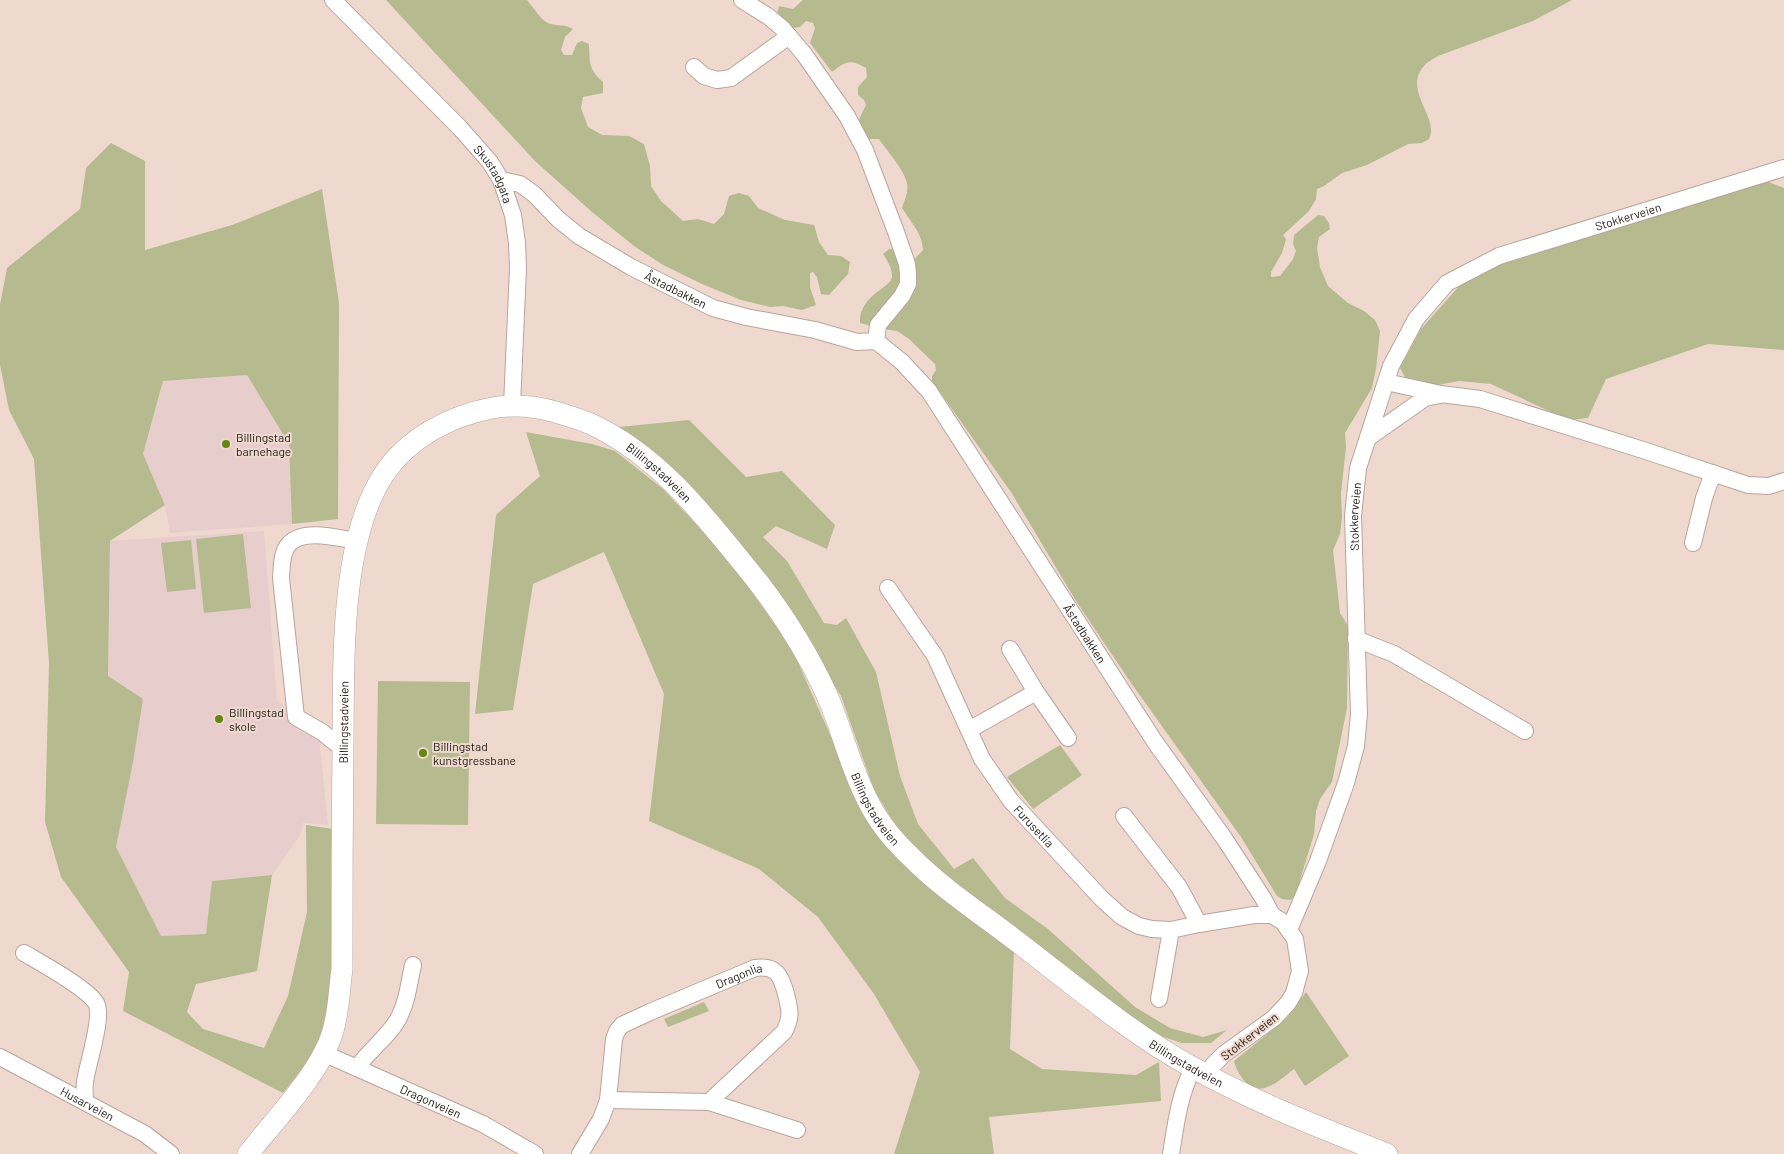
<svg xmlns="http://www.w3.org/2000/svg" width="1784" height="1154" font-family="Barlow,sans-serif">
<rect width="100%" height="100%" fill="#efd9cf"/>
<g fill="#e8cdcd">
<polygon points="247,375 289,444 292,524 170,533 165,505 143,454 163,381"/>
<polygon points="264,531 277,700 319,738 328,825 303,823 301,834 272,875 212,881 207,934 161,936 116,847 133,762 108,677 110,541"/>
</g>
<g fill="#b5ba8f">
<path d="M386,0H527C533,7 539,17 546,22C554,27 563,23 573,29L565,37L561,50L564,55H572L577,43L582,41L589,44C590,63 588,68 603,82V93L583,97L581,108L588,127L602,135L629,136L644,144L650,166L651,186L661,201L683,221L698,219L714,224L724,214L729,196L739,193L749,196L758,208L785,220L814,225L819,242L828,255L841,256L850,262L848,274L829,295L821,294L817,277L813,272L810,273V287L816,305L802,310L783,306L770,307L741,300L702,284L663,265L634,246L592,212L535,161Z"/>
<path d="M803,0H1572L1533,21L1438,56C1434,59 1428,61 1425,65C1401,90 1440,117 1429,139L1422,143L1408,144L1367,165L1342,173L1324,186L1317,189L1316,199L1309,211L1283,235L1286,239L1282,253L1271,272V277L1280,276L1293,259L1296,251L1293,244L1294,235L1318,215L1324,216L1329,223L1330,229L1319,237L1317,248L1320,267L1328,286L1348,303L1364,311L1375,320L1380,331L1376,369L1372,388L1345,433L1346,447L1341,493L1342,517L1340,534L1333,550L1340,613L1348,626L1347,708L1332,782L1320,799L1316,811L1314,834L1296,893L1291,900L1282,899L1277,896L1241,837L1129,680L1076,601L1011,492L932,381V376L936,370L935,364L909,339L897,331L884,329L860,323C859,294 893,288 892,276C892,268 887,260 883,254L889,249L896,250L913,261L923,250C922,232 911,223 902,208C905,199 910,189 906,180C902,167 887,151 879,139H871L858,142L855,138L860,117L866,105L864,100L858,95V87L867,77L866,68C850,59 846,61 832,72L810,43L815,28L813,23L806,21L800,27L793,28L777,14L779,6L793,9Z"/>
<polygon points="111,143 145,161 145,250 232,225 322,189 339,303 338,519 292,524 289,444 247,375 163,381 143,454 165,505 110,541 108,676 143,699 133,762 116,847 161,936 206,934 212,881 272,875 257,971 196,984 187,1012 203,1029 264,1048 288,996 307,912 306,825 333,829 333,976 330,1008 315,1053 283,1093 123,1011 129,972 61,877 45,822 49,663 34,459 9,410 0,365 0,305 7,268 80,209 86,168"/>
<polygon points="1766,181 1784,188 1784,350 1708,344 1606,379 1588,418 1568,420 1491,384 1459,381 1422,388 1410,387 1400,368 1421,329 1462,283 1508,261"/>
<polygon points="689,420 746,477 782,471 835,525 827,549 776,526 763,537 787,561 824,623 837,625 846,618 876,672 900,776 918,824 954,869 973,858 1005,898 1048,929 1135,1007 1170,1028 1203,1037 1227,1030 1211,1043 1182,1043 1154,1034 943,875 902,836 874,790 841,696 752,558 619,427"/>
<polygon points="526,432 592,444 615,451 663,489 728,558 792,649 857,795 1014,949 1010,1049 1042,1069 1136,1075 1159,1062 1161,1101 989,1117 994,1154 894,1154 920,1072 874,994 818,917 759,869 649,821 664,694 604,552 533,584 513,710 475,714 496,515 540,476"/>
<polygon points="243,534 251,608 204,613 196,539"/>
<polygon points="191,540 196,589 167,592 161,543"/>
<polygon points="378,681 470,682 468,825 376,824"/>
<polygon points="1060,745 1082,775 1033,809 1007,777"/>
<path d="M1306,992L1349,1056L1305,1086L1294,1069C1286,1075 1277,1084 1267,1087C1251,1094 1237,1075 1234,1061L1287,1018Z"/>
<polygon points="704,1002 709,1011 668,1027 664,1019"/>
</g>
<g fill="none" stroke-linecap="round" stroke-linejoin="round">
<defs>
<g id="minor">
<path id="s1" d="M333,0L460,128L490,162L501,180L513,215L517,243L518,268L512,405"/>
<polyline points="742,0 769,17 782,28 804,54 847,116 865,150 896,232 907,264 908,274 908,284 902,296 878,325 876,341"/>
<polyline points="694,67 704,76 717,80 731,78 789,36"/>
<path id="s2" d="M501,180L520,184L534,194L558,219L579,236L631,267L713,308L746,317L815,330L857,342L876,341L902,362L929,391L1155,742L1224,838L1263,898L1272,915L1283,922L1295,939L1300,971L1294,993L1288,1003L1274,1018L1224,1054L1213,1065L1207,1075"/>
<polyline points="1386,382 1441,394 1480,399 1643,450 1748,485 1769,486 1784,481"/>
<polyline points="1368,438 1425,398 1440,395"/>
<polyline points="1693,543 1704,498 1713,473"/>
<path id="s3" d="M888,588L935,656L982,759L1011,801L1102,899L1122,917L1139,926L1152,929L1171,930L1199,924L1254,915H1272"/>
<polyline points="1356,639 1394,654 1525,731"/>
<polyline points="1010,649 1036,692"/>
<polyline points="969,730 1036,692 1068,738"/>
<path d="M343,749L322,732L296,717L281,578C282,567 281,553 289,544C303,528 338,538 357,541"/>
<polyline points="1124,816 1179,887 1199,924"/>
<path id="s4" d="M1289,930L1318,861L1346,783L1356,746L1359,714L1353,516L1358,468L1391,366L1416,319L1447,283L1499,256L1784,168"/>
<path d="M24,953C41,963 87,988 96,1003C104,1016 87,1065 85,1082C84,1088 85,1095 85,1101"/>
<polyline points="1159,999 1171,930"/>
<path id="s5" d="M323,1053L483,1124L535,1154"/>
<path id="s6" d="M0,1057L145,1134L171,1154"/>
<path d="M357,1068C368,1051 386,1039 397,1021C407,1004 409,983 413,965"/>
<polyline points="608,1100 709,1102 797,1130"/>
<path id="s7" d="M580,1154L601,1119L608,1100L614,1039L617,1031L622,1025L650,1012L755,968C777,965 781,976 786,994C790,1010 792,1017 784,1032L709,1102"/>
<path d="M1171,1154C1176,1123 1179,1096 1193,1068"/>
</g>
<g id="major">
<path id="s8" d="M248,1154C274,1121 320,1073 332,1034C339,1013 339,990 342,969C342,895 342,820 343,746C344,667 339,542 384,474C408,438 450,416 492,408C514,404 535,406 556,412C568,416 580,419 591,424C662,457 710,523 758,582C784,616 808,654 826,693C841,726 849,763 866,797C876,819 892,839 910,856C941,888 983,915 1019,943C1074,985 1131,1034 1192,1067C1254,1102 1321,1128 1387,1154"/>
</g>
</defs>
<use href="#minor" stroke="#b9a49b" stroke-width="18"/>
<use href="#major" stroke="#b9a49b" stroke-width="22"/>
<use href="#minor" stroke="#fff" stroke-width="16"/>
<use href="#major" stroke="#fff" stroke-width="21"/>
</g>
<g fill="#62880f" stroke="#efd9cf" stroke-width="2">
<circle cx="226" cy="444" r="5"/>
<circle cx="219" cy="719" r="5"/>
<circle cx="423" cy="753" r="5"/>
</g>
<g text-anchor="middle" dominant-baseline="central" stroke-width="4" stroke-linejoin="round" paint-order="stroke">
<g font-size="12" fill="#201915" stroke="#efd9cf">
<text stroke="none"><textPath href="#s1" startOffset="238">Skustadgata</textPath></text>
<text stroke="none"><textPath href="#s4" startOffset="876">Stokkerveien</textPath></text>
<text stroke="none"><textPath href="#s2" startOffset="209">Åstadbakken</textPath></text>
<text stroke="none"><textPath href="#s8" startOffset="1030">Billingstadveien</textPath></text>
<text stroke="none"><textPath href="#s4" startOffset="426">Stokkerveien</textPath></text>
<text stroke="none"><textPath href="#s2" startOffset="779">Åstadbakken</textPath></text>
<text stroke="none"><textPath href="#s8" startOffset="460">Billingstadveien</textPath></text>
<text stroke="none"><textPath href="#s8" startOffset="1435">Billingstadveien</textPath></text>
<text stroke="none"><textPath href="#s3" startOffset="281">Furusetlia</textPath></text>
<text stroke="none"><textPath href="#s7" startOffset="266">Dragonlia</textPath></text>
<text transform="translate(1249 1036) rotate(-38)">Stokkerveien</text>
<text stroke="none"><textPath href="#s8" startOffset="1840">Billingstadveien</textPath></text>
<text stroke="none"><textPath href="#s5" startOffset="118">Dragonveien</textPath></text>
<text stroke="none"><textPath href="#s6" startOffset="99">Husarveien</textPath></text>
</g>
<g font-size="12" fill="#201915" stroke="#efd9cf" text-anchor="start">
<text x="236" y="437">Billingstad<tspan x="236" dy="14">barnehage</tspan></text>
<text x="229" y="712">Billingstad<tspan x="229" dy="14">skole</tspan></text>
<text x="433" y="746">Billingstad<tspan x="433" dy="14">kunstgressbane</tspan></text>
</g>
</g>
</svg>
